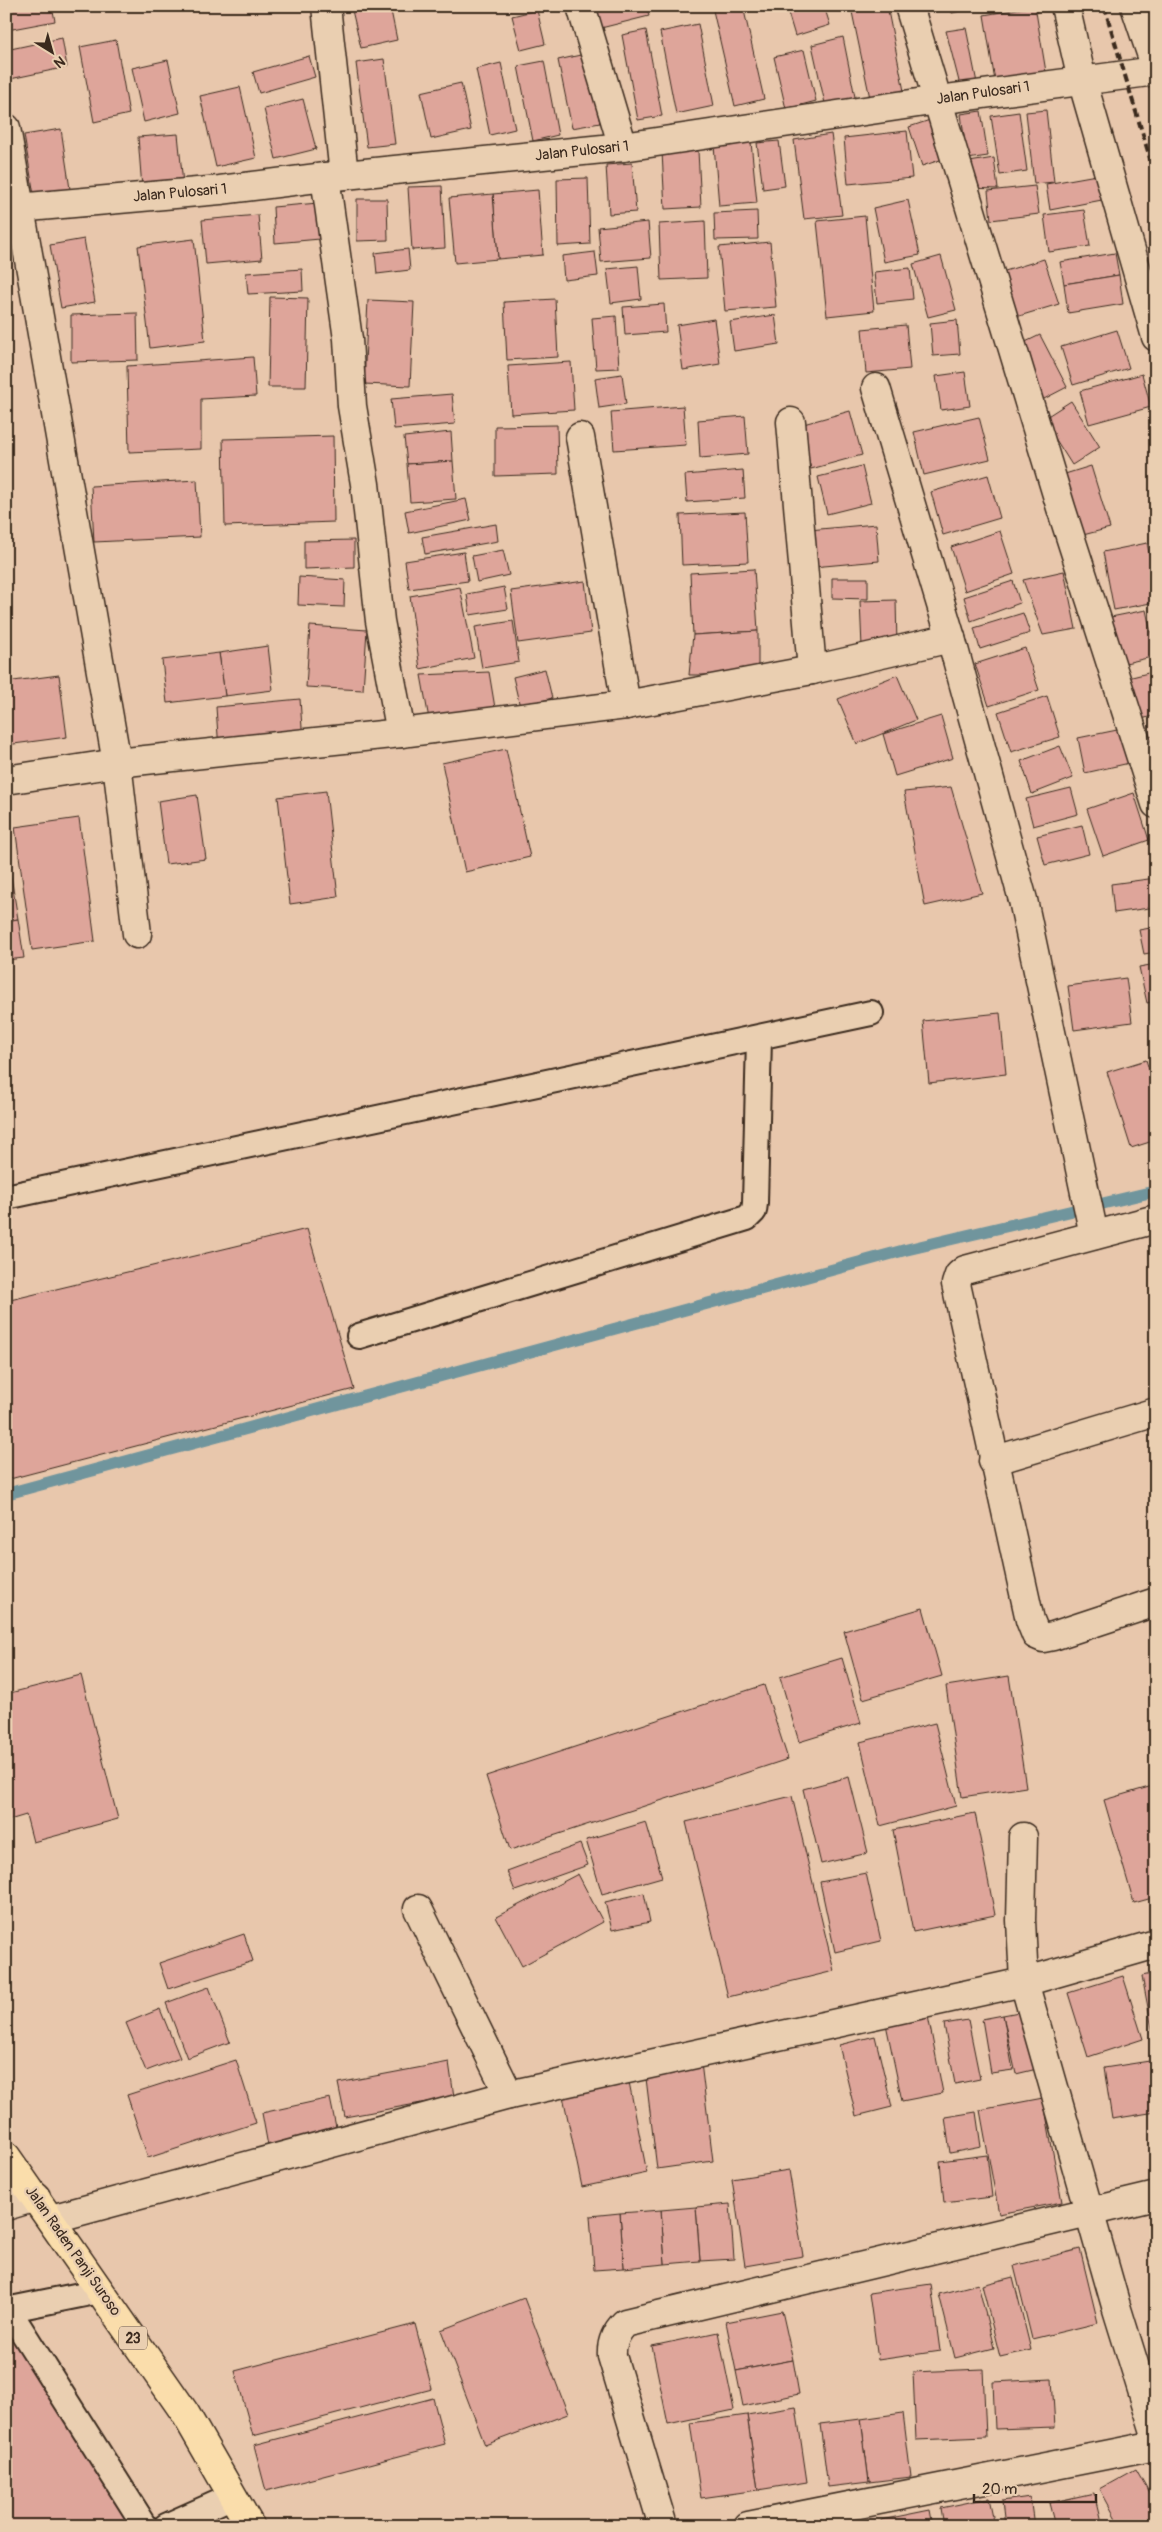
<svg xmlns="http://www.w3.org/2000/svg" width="1162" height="2532" font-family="Pangolin,sans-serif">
<rect width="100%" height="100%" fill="#e8c7ac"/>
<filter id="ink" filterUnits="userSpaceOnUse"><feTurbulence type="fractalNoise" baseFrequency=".02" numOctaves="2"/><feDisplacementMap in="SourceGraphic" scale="10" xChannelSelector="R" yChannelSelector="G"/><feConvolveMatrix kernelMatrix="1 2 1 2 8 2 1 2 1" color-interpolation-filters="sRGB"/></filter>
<g filter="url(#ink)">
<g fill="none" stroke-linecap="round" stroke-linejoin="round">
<polyline stroke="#6f959d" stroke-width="12" points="6,1494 905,1250 1156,1191"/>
</g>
<g fill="#dea59a" stroke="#3b2a1e">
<polygon points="6,6 52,6 55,21 7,30"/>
<polygon points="139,6 166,6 139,9"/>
<polygon points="351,6 390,6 397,40 361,48"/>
<polygon points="587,6 646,6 649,16 593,30"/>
<polygon points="712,6 743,6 764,99 735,106"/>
<polygon points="786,6 824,6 830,25 795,36"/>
<polygon points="880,6 887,6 904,91 870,98 852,12"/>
<polygon points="950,6 981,6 952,13"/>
<polygon points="1035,6 1047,78 996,87 984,15"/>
<polygon points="537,10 545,44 521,50 512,16"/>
<polygon points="698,24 714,106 676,114 660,32"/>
<polygon points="966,28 978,88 962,93 946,31"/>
<polygon points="646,30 662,116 638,120 622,35"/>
<polygon points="843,37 856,102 826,108 812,45"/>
<polygon points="62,38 67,67 10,79 6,50"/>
<polygon points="116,40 129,114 94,122 80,47"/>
<polygon points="804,50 816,101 786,109 774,57"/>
<polygon points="585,54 600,123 572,128 558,60"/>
<polygon points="309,56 315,77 259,93 253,72"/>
<polygon points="384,59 395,144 367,147 356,63"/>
<polygon points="168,60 180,113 144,122 132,68"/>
<polygon points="544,61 558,135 533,141 518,66"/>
<polygon points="501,63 515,129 490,135 476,69"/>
<polygon points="461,83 471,130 431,139 421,92"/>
<polygon points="240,87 256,158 216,167 200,96"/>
<polygon points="303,99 316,149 276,159 264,109"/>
<polygon points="1046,110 1054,182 1034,184 1026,112"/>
<polygon points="981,111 988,156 967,159 961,114"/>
<polygon points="1019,112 1027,171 1000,175 991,116"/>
<polygon points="930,120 943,159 922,166 909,127"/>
<polygon points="61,129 70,189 34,195 24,135"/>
<polygon points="907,131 912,178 848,184 844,138"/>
<polygon points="178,134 183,184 142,188 138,137"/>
<polygon points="831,134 842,215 804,219 794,140"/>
<polygon points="779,141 785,186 763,189 757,143"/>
<polygon points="751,142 757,203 719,206 714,145"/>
<polygon points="698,151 701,207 665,209 662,152"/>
<polygon points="994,158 998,189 967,188 963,163"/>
<polygon points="632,163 636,212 609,214 606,165"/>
<polygon points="1102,174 1107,199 1050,210 1046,184"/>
<polygon points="588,178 590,244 558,246 557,179"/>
<polygon points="442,186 445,248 412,250 408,187"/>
<polygon points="1035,186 1039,214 991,220 988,191"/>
<polygon points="538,190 543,255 498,259 493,194"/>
<polygon points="493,194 498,259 455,263 449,198"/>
<polygon points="357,199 387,199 388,240 357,241"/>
<polygon points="908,200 920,255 884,262 873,208"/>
<polygon points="318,203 320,239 275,243 273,207"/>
<polygon points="1084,210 1090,246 1049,252 1044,215"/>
<polygon points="757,211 758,239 715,240 714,213"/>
<polygon points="258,215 262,259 206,264 202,220"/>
<polygon points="865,216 874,311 827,316 817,221"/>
<polygon points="705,221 707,278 661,280 659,224"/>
<polygon points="648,222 651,258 601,262 598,227"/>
<polygon points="84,239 95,302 61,308 50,245"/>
<polygon points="194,239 205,341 150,348 138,246"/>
<polygon points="770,242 776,307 725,311 719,247"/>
<polygon points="408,249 410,270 377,274 375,253"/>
<polygon points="595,252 598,276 564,280 562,256"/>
<polygon points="1115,253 1119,275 1064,284 1060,262"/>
<polygon points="941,256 956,310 928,317 913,264"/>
<polygon points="1044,259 1059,304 1006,320 992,275"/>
<polygon points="638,266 641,299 611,303 607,269"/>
<polygon points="910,268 913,299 877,303 874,272"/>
<polygon points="302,269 303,291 248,294 246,273"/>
<polygon points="1119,275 1123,304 1068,313 1064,284"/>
<polygon points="270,297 308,298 306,387 268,387"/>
<polygon points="555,299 558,357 507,360 504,302"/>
<polygon points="368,300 414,302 410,386 364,384"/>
<polygon points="664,304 666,332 625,335 623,307"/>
<polygon points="137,313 138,360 71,362 71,315"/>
<polygon points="775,315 779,344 734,351 730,322"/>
<polygon points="616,316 619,368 596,369 592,318"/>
<polygon points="714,319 720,364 683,370 677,325"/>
<polygon points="957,320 960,354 933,356 930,323"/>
<polygon points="906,325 910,369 866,373 862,329"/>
<polygon points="1117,330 1129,368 1073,385 1061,347"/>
<polygon points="1040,335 1067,387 1042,400 1015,347"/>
<polygon points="253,357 256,396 201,399 201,449 129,452 127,366"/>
<polygon points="571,362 574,410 511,414 508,366"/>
<polygon points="965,372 970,406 941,410 936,376"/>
<polygon points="622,374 626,404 599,408 595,378"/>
<polygon points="1142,374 1151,407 1089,424 1080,391"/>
<polygon points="452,394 455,424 394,429 391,399"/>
<polygon points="1071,401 1100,447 1072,465 1043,419"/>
<polygon points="683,406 686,445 614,450 611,412"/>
<polygon points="850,411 862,455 811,469 800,425"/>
<polygon points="745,416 748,454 700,458 698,420"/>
<polygon points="979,417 990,459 924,475 914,432"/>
<polygon points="557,425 558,474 495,476 495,426"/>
<polygon points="451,432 453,461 407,464 404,437"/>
<polygon points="333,436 334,522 225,526 223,439"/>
<polygon points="453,461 456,499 410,502 407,464"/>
<polygon points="862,466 871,503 827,514 818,477"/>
<polygon points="1091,466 1110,528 1083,535 1065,474"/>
<polygon points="743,470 745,498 687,502 685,475"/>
<polygon points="988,475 1000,518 943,535 931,492"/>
<polygon points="197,480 200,537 94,542 91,486"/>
<polygon points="466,499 471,520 409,533 405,511"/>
<polygon points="745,512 748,562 682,565 680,515"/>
<polygon points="496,524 498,541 425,554 422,537"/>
<polygon points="876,524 879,561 813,567 809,530"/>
<polygon points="1000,531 1014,574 965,591 951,547"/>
<polygon points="354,540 354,567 304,569 304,541"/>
<polygon points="1147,543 1156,588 1156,602 1114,610 1103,552"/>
<polygon points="503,550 509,575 477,582 472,556"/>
<polygon points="464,552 468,581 409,589 405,561"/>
<polygon points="754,569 758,631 693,635 690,573"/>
<polygon points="1064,571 1076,629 1043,635 1023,580"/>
<polygon points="299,577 345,580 344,607 298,605"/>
<polygon points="832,578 868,578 868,599 832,598"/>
<polygon points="585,581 591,633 518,643 511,591"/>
<polygon points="1013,581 1020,603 971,621 964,597"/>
<polygon points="460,587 474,658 420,669 410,596"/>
<polygon points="504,587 508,609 470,615 467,594"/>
<polygon points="896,600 897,646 862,647 860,601"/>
<polygon points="1146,610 1156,656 1117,665 1106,618"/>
<polygon points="1023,613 1030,633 980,649 974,628"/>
<polygon points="513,621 519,662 482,668 475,627"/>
<polygon points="310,626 367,630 363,690 306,687"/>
<polygon points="758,631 758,675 689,675 693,635"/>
<polygon points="268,646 273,690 225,696 219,653"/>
<polygon points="1025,648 1039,690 989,706 975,664"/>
<polygon points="219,653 225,696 167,703 162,660"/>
<polygon points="545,669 552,698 520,707 513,677"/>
<polygon points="1156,671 1156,715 1131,722 1120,680"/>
<polygon points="489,672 496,714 429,719 421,675"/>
<polygon points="59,675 67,737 6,745 6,682"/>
<polygon points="897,675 916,720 857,744 838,699"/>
<polygon points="1047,696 1060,737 1011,752 998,712"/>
<polygon points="300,699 303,742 219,750 216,707"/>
<polygon points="941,716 953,758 895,776 883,734"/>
<polygon points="1127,728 1134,762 1085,773 1078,738"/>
<polygon points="1156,735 1156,770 1137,741"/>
<polygon points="1060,746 1073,778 1032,794 1021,761"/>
<polygon points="506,749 530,857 465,872 442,763"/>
<polygon points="951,787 982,893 925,906 904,792"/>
<polygon points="1071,788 1078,814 1033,826 1026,799"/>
<polygon points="326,791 338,897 290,904 278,797"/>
<polygon points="1134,793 1149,840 1103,856 1087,809"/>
<polygon points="197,795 206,859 166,864 158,801"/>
<polygon points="79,818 95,941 32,950 15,827"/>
<polygon points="1082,825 1089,854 1045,865 1037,836"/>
<polygon points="6,846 18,919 6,921"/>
<polygon points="1156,878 1156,907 1114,913 1111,884"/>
<polygon points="18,919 24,958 6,960 6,921"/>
<polygon points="1156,927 1156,952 1144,954 1139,930"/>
<polygon points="1156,964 1156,1001 1147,1003 1139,967"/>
<polygon points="1126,978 1132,1022 1074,1030 1068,986"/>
<polygon points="1000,1013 1006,1074 929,1083 923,1021"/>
<polygon points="1146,1060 1156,1091 1156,1140 1131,1148 1107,1072"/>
<polygon points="307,1229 354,1389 6,1480 6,1301"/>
<polygon points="923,1608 942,1676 863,1699 844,1631"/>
<polygon points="842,1658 861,1723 799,1742 780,1677"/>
<polygon points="81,1675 118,1819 33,1842 26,1815 6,1821 6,1694"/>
<polygon points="1009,1676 1026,1787 962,1797 946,1686"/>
<polygon points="764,1685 788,1759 510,1850 486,1776"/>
<polygon points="935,1723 956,1806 880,1826 860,1742"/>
<polygon points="849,1777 868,1853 821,1864 803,1789"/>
<polygon points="1156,1785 1156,1897 1134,1903 1104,1800"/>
<polygon points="792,1796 834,1971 728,1997 686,1822"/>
<polygon points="975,1813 995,1915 913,1932 893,1830"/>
<polygon points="646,1822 662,1877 602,1894 586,1840"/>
<polygon points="580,1844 588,1865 515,1891 507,1871"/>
<polygon points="866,1873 881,1941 835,1952 820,1882"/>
<polygon points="578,1874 603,1922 522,1966 496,1917"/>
<polygon points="644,1893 650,1922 612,1930 605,1902"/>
<polygon points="244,1934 253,1961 168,1989 159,1963"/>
<polygon points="1156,1973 1156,2039 1154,2039 1142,1976"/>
<polygon points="1123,1976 1143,2039 1088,2057 1068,1993"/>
<polygon points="209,1987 230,2042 187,2058 166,2003"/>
<polygon points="160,2009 180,2058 146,2071 126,2023"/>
<polygon points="1024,2011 1037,2069 1016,2074 1003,2015"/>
<polygon points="1003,2015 1013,2070 991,2073 982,2019"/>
<polygon points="928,2016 943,2093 902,2101 886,2024"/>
<polygon points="968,2020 980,2079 955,2084 944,2024"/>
<polygon points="875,2036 892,2107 856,2116 839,2045"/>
<polygon points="236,2060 256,2123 148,2158 127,2095"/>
<polygon points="1156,2060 1156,2112 1112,2119 1104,2068"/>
<polygon points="449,2062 454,2097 345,2117 338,2083"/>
<polygon points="701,2063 713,2161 657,2169 645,2070"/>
<polygon points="629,2082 647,2173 582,2187 563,2096"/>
<polygon points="330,2098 337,2132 268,2146 262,2113"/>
<polygon points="1043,2098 1062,2202 999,2214 980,2110"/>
<polygon points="976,2112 981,2147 950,2153 945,2117"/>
<polygon points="987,2155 992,2197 944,2203 940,2161"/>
<polygon points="789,2170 803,2256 745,2266 732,2179"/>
<polygon points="730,2204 734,2259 700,2261 696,2207"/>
<polygon points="696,2207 700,2261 665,2264 661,2210"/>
<polygon points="661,2210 665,2264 624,2268 620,2213"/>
<polygon points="620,2213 624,2268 594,2270 590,2216"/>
<polygon points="1080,2249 1098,2323 1032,2339 1014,2266"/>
<polygon points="1013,2277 1031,2350 1000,2357 982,2285"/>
<polygon points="931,2284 940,2351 878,2360 869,2293"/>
<polygon points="978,2284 994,2348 955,2358 939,2294"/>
<polygon points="524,2298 568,2414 485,2445 441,2330"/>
<polygon points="782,2311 793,2360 736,2371 726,2322"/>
<polygon points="6,2324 132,2526 6,2526"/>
<polygon points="415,2324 432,2389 253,2436 235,2371"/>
<polygon points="718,2332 734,2410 668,2424 652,2346"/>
<polygon points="793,2360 799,2394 743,2406 736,2371"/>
<polygon points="983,2369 986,2437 916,2440 913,2372"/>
<polygon points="1052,2379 1055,2427 995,2429 993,2382"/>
<polygon points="433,2398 445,2444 266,2491 254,2445"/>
<polygon points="796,2407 807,2482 758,2490 747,2415"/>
<polygon points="903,2413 911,2477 869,2482 861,2419"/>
<polygon points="747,2415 758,2490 701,2498 690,2423"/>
<polygon points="861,2419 869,2482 828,2487 820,2424"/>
<polygon points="1136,2469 1156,2504 1156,2521 1148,2526 1120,2526 1100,2489"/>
<polygon points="1094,2493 1102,2526 1055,2526 1049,2503"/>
<polygon points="1030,2497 1034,2526 1005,2526 1002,2501"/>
<polygon points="989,2498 995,2526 944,2526 941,2508"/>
<polygon points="930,2510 933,2526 882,2526 881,2520"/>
</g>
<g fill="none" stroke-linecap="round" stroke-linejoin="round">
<defs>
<g id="lane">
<polyline points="6,1197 871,1013"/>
<polyline points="359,1336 747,1218 754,1211 755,1203 759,1038"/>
<polyline points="8,2309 145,2526"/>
<polyline points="6,2310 100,2291"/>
<polyline points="166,2526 233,2496"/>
</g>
<g id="street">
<polyline points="326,6 344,175"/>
<polyline points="581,6 623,147"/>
<polyline points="909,6 1061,508 1156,804"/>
<polyline points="1065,6 1082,80 1156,337"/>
<polyline points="1135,6 1156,68"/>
<polyline points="6,128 117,763 137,934"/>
<polyline points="325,177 348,339 352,406 365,484 380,621 401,733"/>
<polyline points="6,209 220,190 325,177 623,147 938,100 1156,71"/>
<polyline points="876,388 951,638 1023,900 1094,1235"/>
<polyline points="791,422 812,670"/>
<polyline points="580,437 626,705"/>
<polyline points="6,780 117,763 401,733 626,705 812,670 951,638"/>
<polyline points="1156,1219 965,1270 959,1275 956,1284 1030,1620 1036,1635 1043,1638 1053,1636 1156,1602"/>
<polyline points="993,1461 1156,1412"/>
<polyline points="1023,1837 1021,1920 1024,1982 1116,2306 1156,2435"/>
<polyline points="418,1909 509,2095"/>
<polyline points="6,2206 36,2197"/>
<polyline points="51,2219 509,2095 1024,1982 1156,1944"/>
<path d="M663,2526L612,2356C611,2343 615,2333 625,2323L1156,2196"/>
<polyline points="748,2526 1156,2445"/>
</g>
<polyline id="highway" points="6,2156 185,2413 250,2526"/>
</defs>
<use href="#lane" stroke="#3b2a1e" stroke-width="28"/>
<use href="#street" stroke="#3b2a1e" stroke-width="31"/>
<use href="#highway" stroke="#3b2a1e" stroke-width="31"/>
<use href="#lane" stroke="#eacfb1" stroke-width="24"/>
<use href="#street" stroke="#eacfb1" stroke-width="28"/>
<use href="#highway" stroke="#faddab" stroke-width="28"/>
<polyline stroke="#3b2a1e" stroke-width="4" stroke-dasharray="8 4" stroke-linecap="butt" points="1104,6 1156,178"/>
</g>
</g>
<g text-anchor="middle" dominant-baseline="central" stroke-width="5" stroke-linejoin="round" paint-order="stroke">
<rect fill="#eacfb1" stroke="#705c4a" stroke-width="1" x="119" y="2326.5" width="28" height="23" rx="4"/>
<g font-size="14" font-weight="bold" fill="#3b2a1e">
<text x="133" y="2338">23</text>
</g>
<g font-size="15" fill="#3b2a1e" stroke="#eacfb1">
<text transform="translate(983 93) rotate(-8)">Jalan Pulosari 1</text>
<text transform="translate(582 151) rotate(-6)">Jalan Pulosari 1</text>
<text transform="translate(180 193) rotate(-5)">Jalan Pulosari 1</text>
<text transform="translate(73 2251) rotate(55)">Jalan Raden Panji Suroso</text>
</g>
</g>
<rect width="1162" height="2532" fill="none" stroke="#eacfb1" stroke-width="25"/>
<rect x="12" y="12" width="1137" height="2507" fill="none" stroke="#3b2a1e" stroke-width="2" filter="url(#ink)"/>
<g transform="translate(52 52) rotate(143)" stroke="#eacfb1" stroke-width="4" paint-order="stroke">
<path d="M0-4L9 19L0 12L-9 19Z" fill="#3b2a1e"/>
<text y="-8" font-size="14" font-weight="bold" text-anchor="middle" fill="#3b2a1e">N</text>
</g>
<path d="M974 2494v8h122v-8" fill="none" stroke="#3b2a1e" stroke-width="2.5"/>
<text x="982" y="2494" font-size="15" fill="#3b2a1e" stroke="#eacfb1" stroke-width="4" paint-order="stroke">20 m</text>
</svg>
